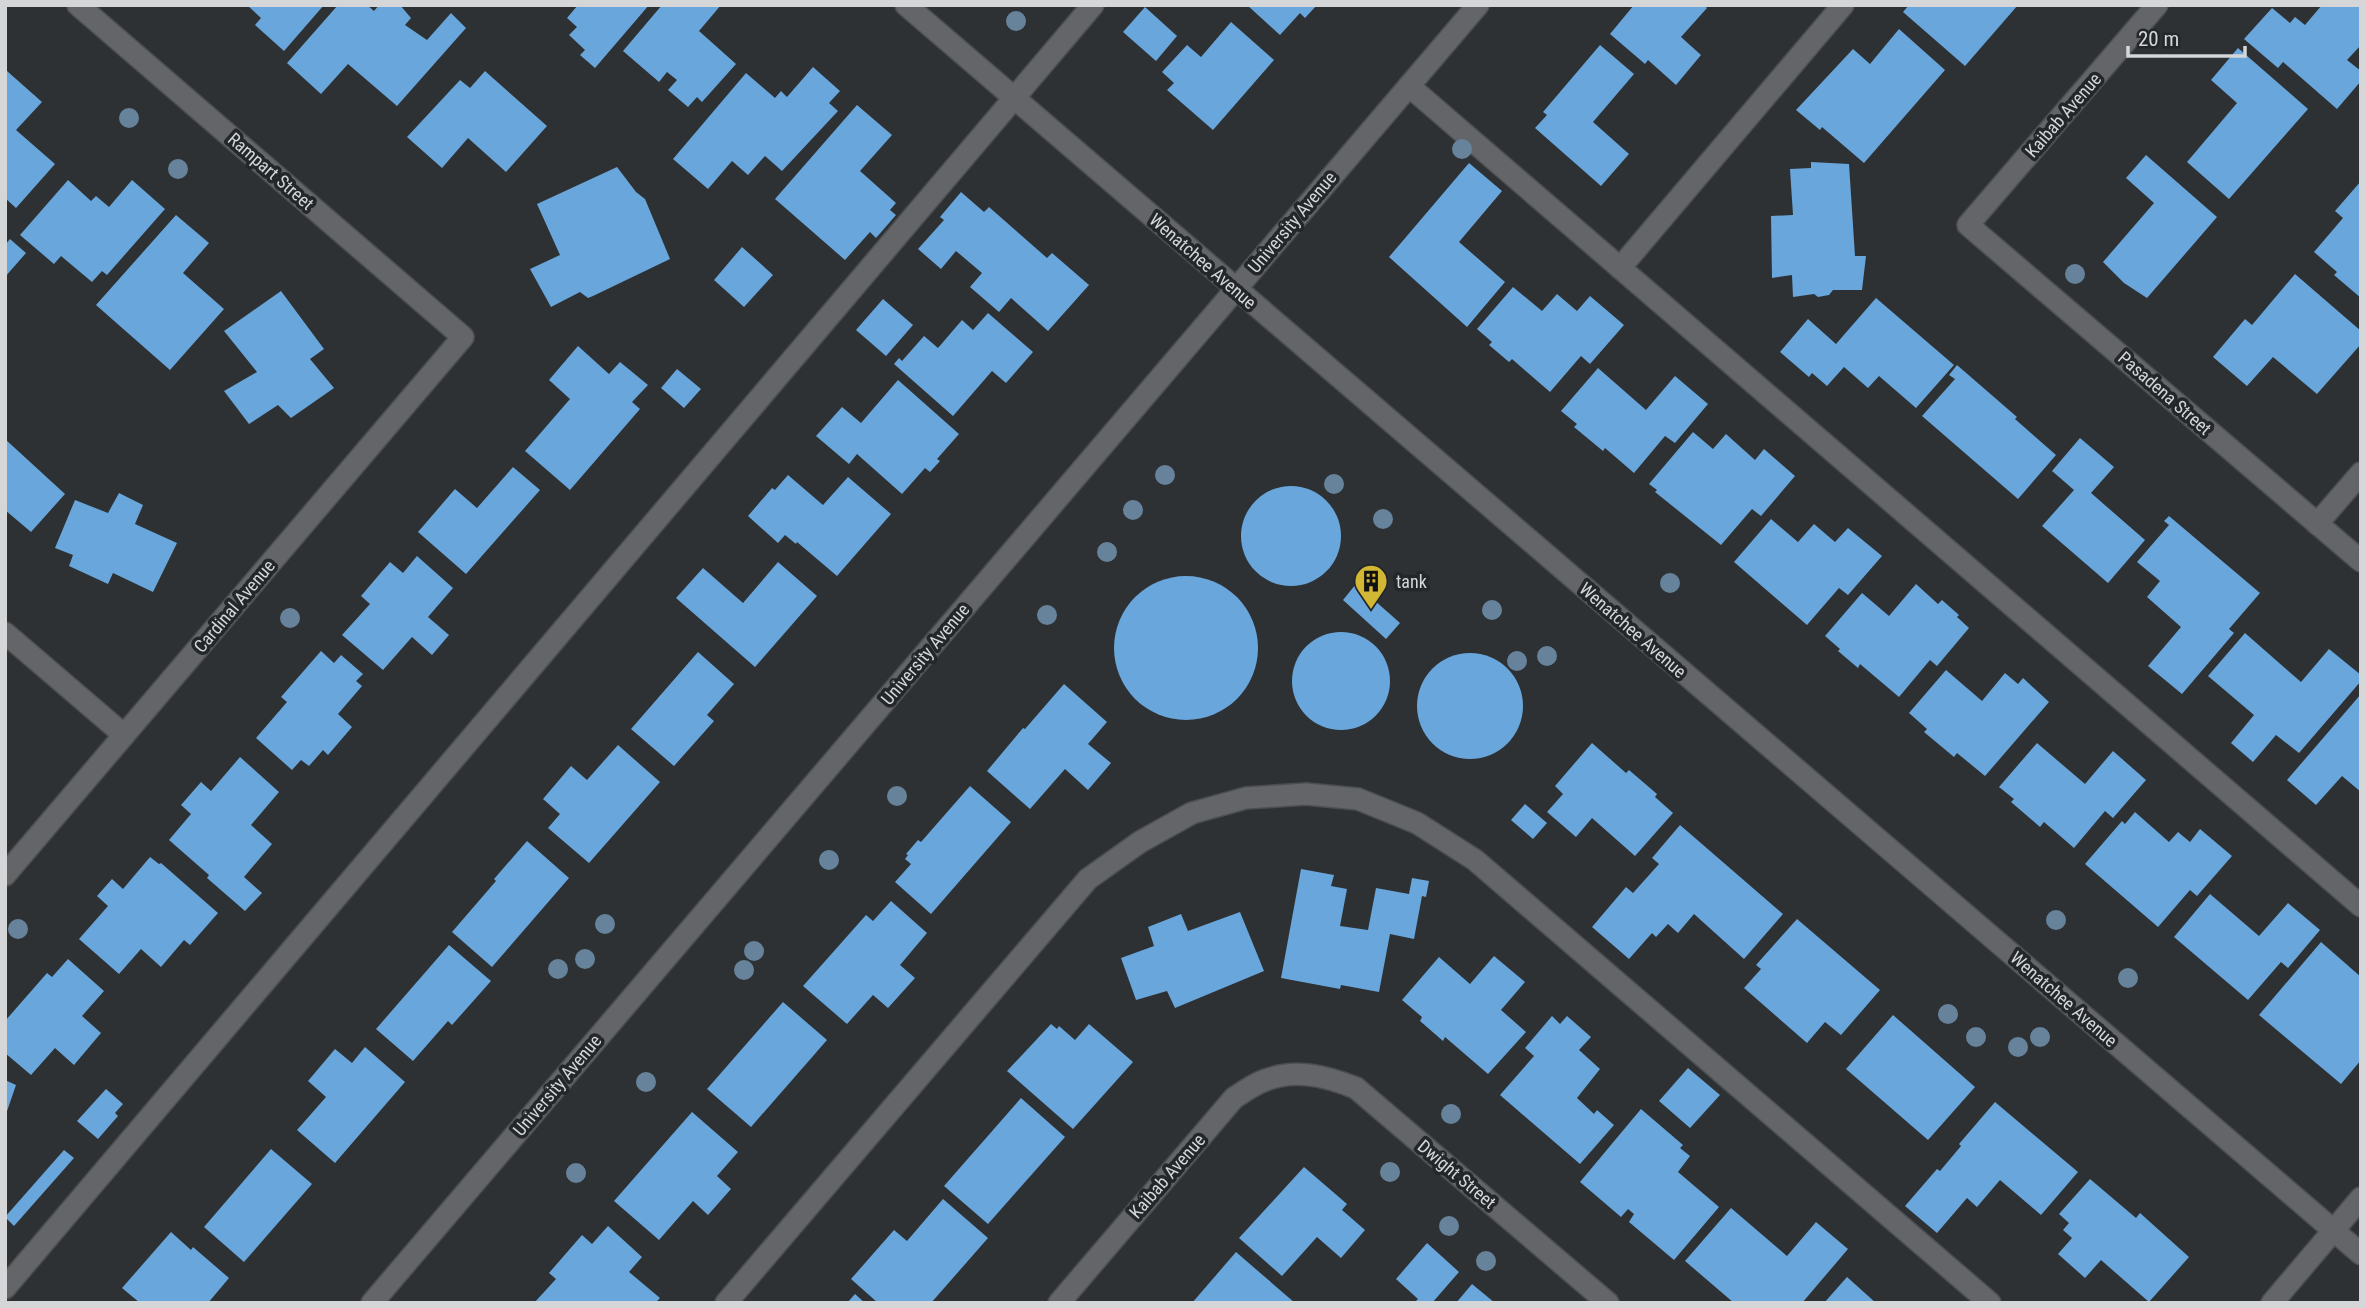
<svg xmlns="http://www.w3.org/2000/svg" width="2366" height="1308" font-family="'Roboto Condensed',sans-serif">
<rect width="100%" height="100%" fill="#2e3133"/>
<g fill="#68a6dc">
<polygon points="247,5 324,5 284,51 255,25 261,18"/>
<polygon points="338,5 367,5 374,11 379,5 400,5 411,18 405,25 427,40 451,13 466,28 397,106 348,64 321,94 287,63"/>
<polygon points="578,5 649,5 595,68 580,55 585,50 569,35 577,27 567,18"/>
<polygon points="662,5 721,5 699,31 736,64 702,102 697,97 688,107 668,90 677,80 667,72 659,82 623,51"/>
<polygon points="1247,5 1317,5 1305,18 1300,13 1280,35"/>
<polygon points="1634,5 1704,5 1707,8 1681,37 1701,55 1676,85 1648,60 1645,64 1610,34"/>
<polygon points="1909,5 2018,5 1965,66 1903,12"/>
<polygon points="2322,5 2361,5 2361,45 2347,60 2361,71 2361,81 2337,109 2283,62 2278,68 2244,39 2272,8 2290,23 2295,17 2305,25"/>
<polygon points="1145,7 1177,36 1156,61 1123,32"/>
<polygon points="1231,22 1274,60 1213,130 1167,90 1174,83 1162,72 1187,45 1201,57"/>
<polygon points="1899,29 1945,70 1864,163 1822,127 1820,130 1796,110 1853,49 1870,64"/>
<polygon points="1600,45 1634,74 1593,122 1629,154 1601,186 1535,128 1547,115 1543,112"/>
<polygon points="2238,48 2308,109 2229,199 2187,162 2237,103 2211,80"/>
<polygon points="813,67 840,91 829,103 838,111 782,171 765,156 748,175 732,161 708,189 673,159 746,73 775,98 781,91 787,97"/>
<polygon points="7,71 42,102 16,130 55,164 16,208 5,198 5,74"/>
<polygon points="485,71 547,126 506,172 468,138 442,168 407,137 460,80 470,88"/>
<polygon points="857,105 892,135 860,171 896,203 890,210 896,215 876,238 870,232 845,260 775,199"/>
<polygon points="2146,155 2217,217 2147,298 2124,283 2103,262 2154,203 2126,178"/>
<polygon points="1811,162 1849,164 1855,256 1866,256 1862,290 1833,290 1829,295 1818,297 1814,294 1793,297 1792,275 1772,278 1771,216 1793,215 1790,169 1811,168"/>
<polygon points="1469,163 1502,191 1459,242 1505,282 1467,327 1389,257"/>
<polygon points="617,167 636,192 645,199 670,259 593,296 588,298 580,292 551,307 530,269 560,255 537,204"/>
<polygon points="68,180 91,201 96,196 109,207 132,180 165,209 107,275 102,271 92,282 61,256 54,264 20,235"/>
<polygon points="2361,181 2361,298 2334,275 2337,272 2314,252 2343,218 2335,211"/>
<polygon points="961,192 984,212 989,207 1047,258 1052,253 1089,285 1048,331 1011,298 999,312 970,287 982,273 956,251 941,269 918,249 944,220 940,217"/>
<polygon points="176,215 209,243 183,273 224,309 170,370 96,305"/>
<polygon points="10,239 26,253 5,277 5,245"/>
<polygon points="742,247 773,275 744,307 714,280"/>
<polygon points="2295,274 2361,331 2361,344 2317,394 2273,357 2247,386 2213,357 2245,319 2252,325"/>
<polygon points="1513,287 1542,311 1557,294 1577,311 1590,296 1624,325 1590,364 1581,356 1550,392 1512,359 1509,362 1489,345 1492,342 1477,329"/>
<polygon points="281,291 324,349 310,359 334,388 291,418 278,405 249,424 224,391 257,372 224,331"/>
<polygon points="1876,298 1954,365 1916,408 1879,376 1868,388 1844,367 1827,386 1812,373 1809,377 1780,352 1808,319 1836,344"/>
<polygon points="883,299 913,325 886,356 856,330"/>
<polygon points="988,313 1033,352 1006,383 992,371 953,416 894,364 899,358 902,361 924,336 938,348 962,320 973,330"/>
<polygon points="578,346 609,374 620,362 648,385 632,402 640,409 570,490 525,451 570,399 549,380"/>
<polygon points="1957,365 2017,417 2015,419 2056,455 2018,499 1922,416 1955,379 1949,375"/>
<polygon points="1598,368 1646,410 1675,376 1708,404 1675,443 1665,436 1634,473 1605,448 1603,451 1574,427 1577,424 1561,411"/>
<polygon points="677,369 701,389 684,408 661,388"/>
<polygon points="898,380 959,434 937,459 940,461 930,472 925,468 902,494 857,454 849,464 816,436 842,407 861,423"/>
<polygon points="1693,432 1713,449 1726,434 1755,460 1764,449 1795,476 1761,516 1752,509 1721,545 1655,492 1657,490 1649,484"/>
<polygon points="2080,438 2114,467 2091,493 2145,540 2108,583 2042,526 2074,490 2052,471"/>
<polygon points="5,439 65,494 31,532 5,510"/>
<polygon points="513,467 540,490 466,574 418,532 455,489 477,508"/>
<polygon points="788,475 823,505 848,477 891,514 837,576 797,542 796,544 785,535 778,543 748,516 772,488 775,490"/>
<circle cx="1291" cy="536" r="50"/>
<polygon points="119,493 143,505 135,524 177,543 153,592 113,573 108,584 69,566 73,555 55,548 75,500 108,513"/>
<polygon points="2169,516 2260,593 2229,629 2234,633 2182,694 2148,666 2181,627 2147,597 2160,581 2137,562 2169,525 2164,521"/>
<polygon points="1771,519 1798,542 1814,524 1835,542 1848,528 1882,556 1848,595 1839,588 1807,625 1734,562"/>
<polygon points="417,556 453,588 428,617 449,635 432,655 412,637 383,670 342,635 370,604 361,596 390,562 403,573"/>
<polygon points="778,562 817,596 755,667 676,598 703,568 743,603"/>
<circle cx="1186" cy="648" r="72"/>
<polygon points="1356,584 1400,623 1386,639 1343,600"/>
<polygon points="1916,584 1938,604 1942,600 1959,615 1957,617 1969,628 1937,666 1930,660 1899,697 1860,664 1858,668 1838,651 1840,649 1825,636 1862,593 1889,616"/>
<circle cx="1341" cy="681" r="49"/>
<polygon points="2245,633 2301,682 2329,649 2361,675 2361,681 2299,753 2276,735 2253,762 2231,743 2254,715 2208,676"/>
<polygon points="321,651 334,663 341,655 363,674 356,681 362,686 338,714 352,727 328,755 323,750 309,766 301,760 292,770 256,738 287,702 281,697"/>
<polygon points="698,652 734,684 707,715 714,721 674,766 631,729"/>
<circle cx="1470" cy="706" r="53"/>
<polygon points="1946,670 1982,701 2005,673 2018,684 2023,678 2049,702 1985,776 1957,753 1954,757 1924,732 1927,729 1909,713"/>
<polygon points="1064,684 1107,722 1088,744 1111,763 1088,790 1065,769 1030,809 987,771 1023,728 1025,729"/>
<polygon points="2361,694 2361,792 2342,776 2316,805 2287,780"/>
<polygon points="1592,743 1626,773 1629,770 1657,794 1655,797 1673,813 1635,856 1592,818 1576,837 1547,812 1563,794 1555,786"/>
<polygon points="2037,743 2085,784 2113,751 2146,780 2113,818 2105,811 2074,848 2044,822 2040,827 2011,802 2014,799 1999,787"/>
<polygon points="618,745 660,782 589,863 548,828 560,814 543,799 571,766 587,780"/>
<polygon points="240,757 279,792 251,825 272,844 244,877 262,893 245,911 207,878 209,875 169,840 191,814 181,805 201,782 211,791"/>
<polygon points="970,786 1011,822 931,914 895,882 911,864 905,859 908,855 906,854 918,840 921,842"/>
<polygon points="1525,804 1547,823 1533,839 1511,820"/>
<polygon points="2135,812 2169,842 2178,832 2190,842 2200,829 2232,856 2197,896 2190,890 2158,927 2085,864 2122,821 2125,824"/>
<polygon points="1680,825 1783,914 1744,959 1694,914 1678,933 1668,924 1656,937 1652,933 1629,959 1592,927 1626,887 1633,893 1659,864 1652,858"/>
<polygon points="527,841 569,878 492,967 452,932 496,881 494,879"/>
<polygon points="150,857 159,864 161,863 218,913 190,945 184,940 161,967 141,949 119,974 79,939 108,906 97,896 112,879 123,889"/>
<polygon points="1301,869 1334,875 1331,886 1347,889 1340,926 1368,930 1376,888 1409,894 1412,878 1429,881 1426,897 1422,896 1414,939 1390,934 1379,992 1341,985 1340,989 1281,978"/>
<polygon points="2210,894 2259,936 2288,903 2320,930 2288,968 2281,962 2248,1000 2174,937"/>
<polygon points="891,901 927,933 900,965 915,978 888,1008 873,995 847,1024 803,986 866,915 873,921"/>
<polygon points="1240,912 1264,971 1175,1008 1167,991 1136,1000 1121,958 1154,946 1148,927 1181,914 1188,931"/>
<polygon points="1797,919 1880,990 1841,1035 1825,1022 1807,1043 1744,988 1761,969 1756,965"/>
<polygon points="2321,942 2361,977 2361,1060 2341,1084 2259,1015"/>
<polygon points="449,945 491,981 452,1025 448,1021 413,1061 376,1029"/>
<polygon points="1494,956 1525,982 1501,1010 1526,1032 1488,1074 1445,1037 1443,1041 1420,1021 1422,1017 1402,1000 1439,957 1470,984"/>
<polygon points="68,959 104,991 82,1016 101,1033 74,1065 55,1048 31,1075 5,1053 5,1021 47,973 52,977"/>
<polygon points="783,1002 827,1040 751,1127 707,1089"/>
<polygon points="1893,1015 1975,1087 1928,1140 1846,1069"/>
<polygon points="1552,1016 1560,1024 1567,1016 1591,1037 1579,1050 1600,1069 1577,1098 1594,1114 1597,1110 1614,1125 1580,1164 1500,1095 1534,1056 1525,1048"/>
<polygon points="1051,1024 1057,1029 1059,1026 1075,1040 1089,1024 1133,1062 1073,1129 1007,1071"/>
<polygon points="365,1047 405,1082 335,1163 297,1130 326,1097 308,1081 335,1049 352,1063"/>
<polygon points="1688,1068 1720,1095 1690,1128 1659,1101"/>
<polygon points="5,1080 16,1085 6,1114 5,1114"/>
<polygon points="106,1089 123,1104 115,1113 118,1116 98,1139 77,1121"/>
<polygon points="1021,1098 1065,1137 988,1224 944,1186"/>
<polygon points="1995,1102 2078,1172 2041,1215 2000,1180 1977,1207 1967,1198 1937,1233 1905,1206 1937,1169 1940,1171 1961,1146 1959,1144"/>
<polygon points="1641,1109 1683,1145 1680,1148 1690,1156 1678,1172 1719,1207 1674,1260 1629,1222 1634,1214 1628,1209 1621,1217 1580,1182"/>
<polygon points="692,1112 738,1152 717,1176 731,1189 708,1215 693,1201 659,1240 614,1201"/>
<polygon points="271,1149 312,1184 244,1262 204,1227"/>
<polygon points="64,1150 74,1158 14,1226 5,1217"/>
<polygon points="1304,1167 1347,1204 1342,1210 1365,1230 1341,1258 1317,1237 1282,1276 1239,1238"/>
<polygon points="2090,1179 2136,1218 2140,1213 2189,1257 2149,1302 2101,1260 2085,1278 2058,1254 2072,1238 2063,1230 2069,1223 2059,1214"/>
<polygon points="943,1199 988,1238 931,1303 878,1303 851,1279 894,1230 907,1241"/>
<polygon points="1731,1208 1787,1256 1816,1222 1848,1249 1802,1303 1734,1303 1685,1261"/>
<polygon points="608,1226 642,1257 629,1272 660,1298 655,1303 534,1303 556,1279 549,1273 582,1235 592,1244"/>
<polygon points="171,1232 191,1250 193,1247 229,1278 208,1303 140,1303 122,1288"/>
<polygon points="1427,1243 1459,1272 1432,1303 1414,1303 1418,1299 1396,1279"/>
<polygon points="1236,1252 1295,1303 1192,1303"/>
<polygon points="1847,1277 1876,1303 1824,1303"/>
<polygon points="1472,1284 1495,1303 1456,1303"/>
<polygon points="855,1294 865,1303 847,1303"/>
</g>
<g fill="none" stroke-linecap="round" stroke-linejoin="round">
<defs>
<g id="minor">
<polyline points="906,5 2361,1254"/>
<polyline points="2157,5 1968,225 2361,561"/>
<polyline points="1409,86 2361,906"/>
<polyline points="1620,268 1843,5"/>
<polyline points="2317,524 2361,473"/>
<polyline points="5,633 124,735"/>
<polyline points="5,875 463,337 78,5"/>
<polyline points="5,1288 1093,5"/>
<polyline points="372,1303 1478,5"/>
<polyline points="726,1303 1088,879 1140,842 1192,813 1246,798 1306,794 1358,799 1417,823 1475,860 1990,1303"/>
<path d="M1059,1303L1234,1098C1243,1092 1253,1085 1263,1081C1295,1068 1326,1076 1356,1088L1608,1303"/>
<polyline points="2272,1303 2361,1198"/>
</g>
</defs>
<use href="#minor" stroke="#4b4e50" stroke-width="24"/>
<use href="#minor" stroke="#636568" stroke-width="21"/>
</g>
<g fill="#67839c">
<circle cx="1016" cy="21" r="10"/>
<circle cx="129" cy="118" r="10"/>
<circle cx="1462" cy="149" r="10"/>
<circle cx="178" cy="169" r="10"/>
<circle cx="2075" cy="274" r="10"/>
<circle cx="1165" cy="475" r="10"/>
<circle cx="1334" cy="484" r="10"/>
<circle cx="1133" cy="510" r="10"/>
<circle cx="1383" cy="519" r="10"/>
<circle cx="1107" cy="552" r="10"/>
<circle cx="1670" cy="583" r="10"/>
<circle cx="1492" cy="610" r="10"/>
<circle cx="1047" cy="615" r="10"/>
<circle cx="290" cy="618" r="10"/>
<circle cx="1547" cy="656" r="10"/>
<circle cx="1517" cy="661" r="10"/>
<circle cx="897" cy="796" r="10"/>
<circle cx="829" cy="860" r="10"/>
<circle cx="2056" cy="920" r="10"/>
<circle cx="605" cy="924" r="10"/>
<circle cx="18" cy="929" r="10"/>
<circle cx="754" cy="951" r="10"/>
<circle cx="585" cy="959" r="10"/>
<circle cx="558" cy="969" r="10"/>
<circle cx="744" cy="970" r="10"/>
<circle cx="2128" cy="978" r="10"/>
<circle cx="1948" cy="1014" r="10"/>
<circle cx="1976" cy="1037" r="10"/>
<circle cx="2040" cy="1037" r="10"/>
<circle cx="2018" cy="1047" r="10"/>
<circle cx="646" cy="1082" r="10"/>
<circle cx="1451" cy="1114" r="10"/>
<circle cx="1390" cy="1172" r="10"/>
<circle cx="576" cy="1173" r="10"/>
<circle cx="1449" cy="1226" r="10"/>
<circle cx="1486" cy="1261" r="10"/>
</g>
<defs>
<symbol id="building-pin" viewBox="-11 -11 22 30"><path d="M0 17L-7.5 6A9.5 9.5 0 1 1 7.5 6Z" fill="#d2b735" stroke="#242729"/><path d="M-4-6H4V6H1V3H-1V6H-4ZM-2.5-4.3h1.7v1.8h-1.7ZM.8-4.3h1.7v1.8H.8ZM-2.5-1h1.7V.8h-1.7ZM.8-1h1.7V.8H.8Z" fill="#111"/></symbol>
</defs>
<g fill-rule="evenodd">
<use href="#building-pin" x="1352" y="562" width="38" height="52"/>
</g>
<g text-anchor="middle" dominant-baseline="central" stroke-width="7" stroke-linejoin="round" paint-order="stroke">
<g font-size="18" fill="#d4d6d8" stroke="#242729">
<text transform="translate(2063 115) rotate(-49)">Kaibab Avenue</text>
<text transform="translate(271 171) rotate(41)">Rampart Street</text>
<text transform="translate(1292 222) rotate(-50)">University Avenue</text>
<text transform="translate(1203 261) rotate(41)">Wenatchee Avenue</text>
<text transform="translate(2165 393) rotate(41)">Pasadena Street</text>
<text transform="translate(234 606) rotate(-50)">Cardinal Avenue</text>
<text transform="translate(1633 630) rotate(41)">Wenatchee Avenue</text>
<text transform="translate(925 654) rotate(-50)">University Avenue</text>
<text transform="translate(2064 999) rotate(41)">Wenatchee Avenue</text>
<text transform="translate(557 1085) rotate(-50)">University Avenue</text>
<text transform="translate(1457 1174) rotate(40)">Dwight Street</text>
<text transform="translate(1167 1176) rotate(-49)">Kaibab Avenue</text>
</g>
<g font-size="18" fill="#d4d6d8" stroke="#242729" text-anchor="start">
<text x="1396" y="581">tank</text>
</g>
</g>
<rect width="2366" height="1308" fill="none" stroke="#d4d6d8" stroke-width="14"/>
<path d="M2128 46v10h117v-10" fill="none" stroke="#d4d6d8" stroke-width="3.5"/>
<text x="2138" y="46" font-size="21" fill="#d4d6d8" stroke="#242729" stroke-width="5" paint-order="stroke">20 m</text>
</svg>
